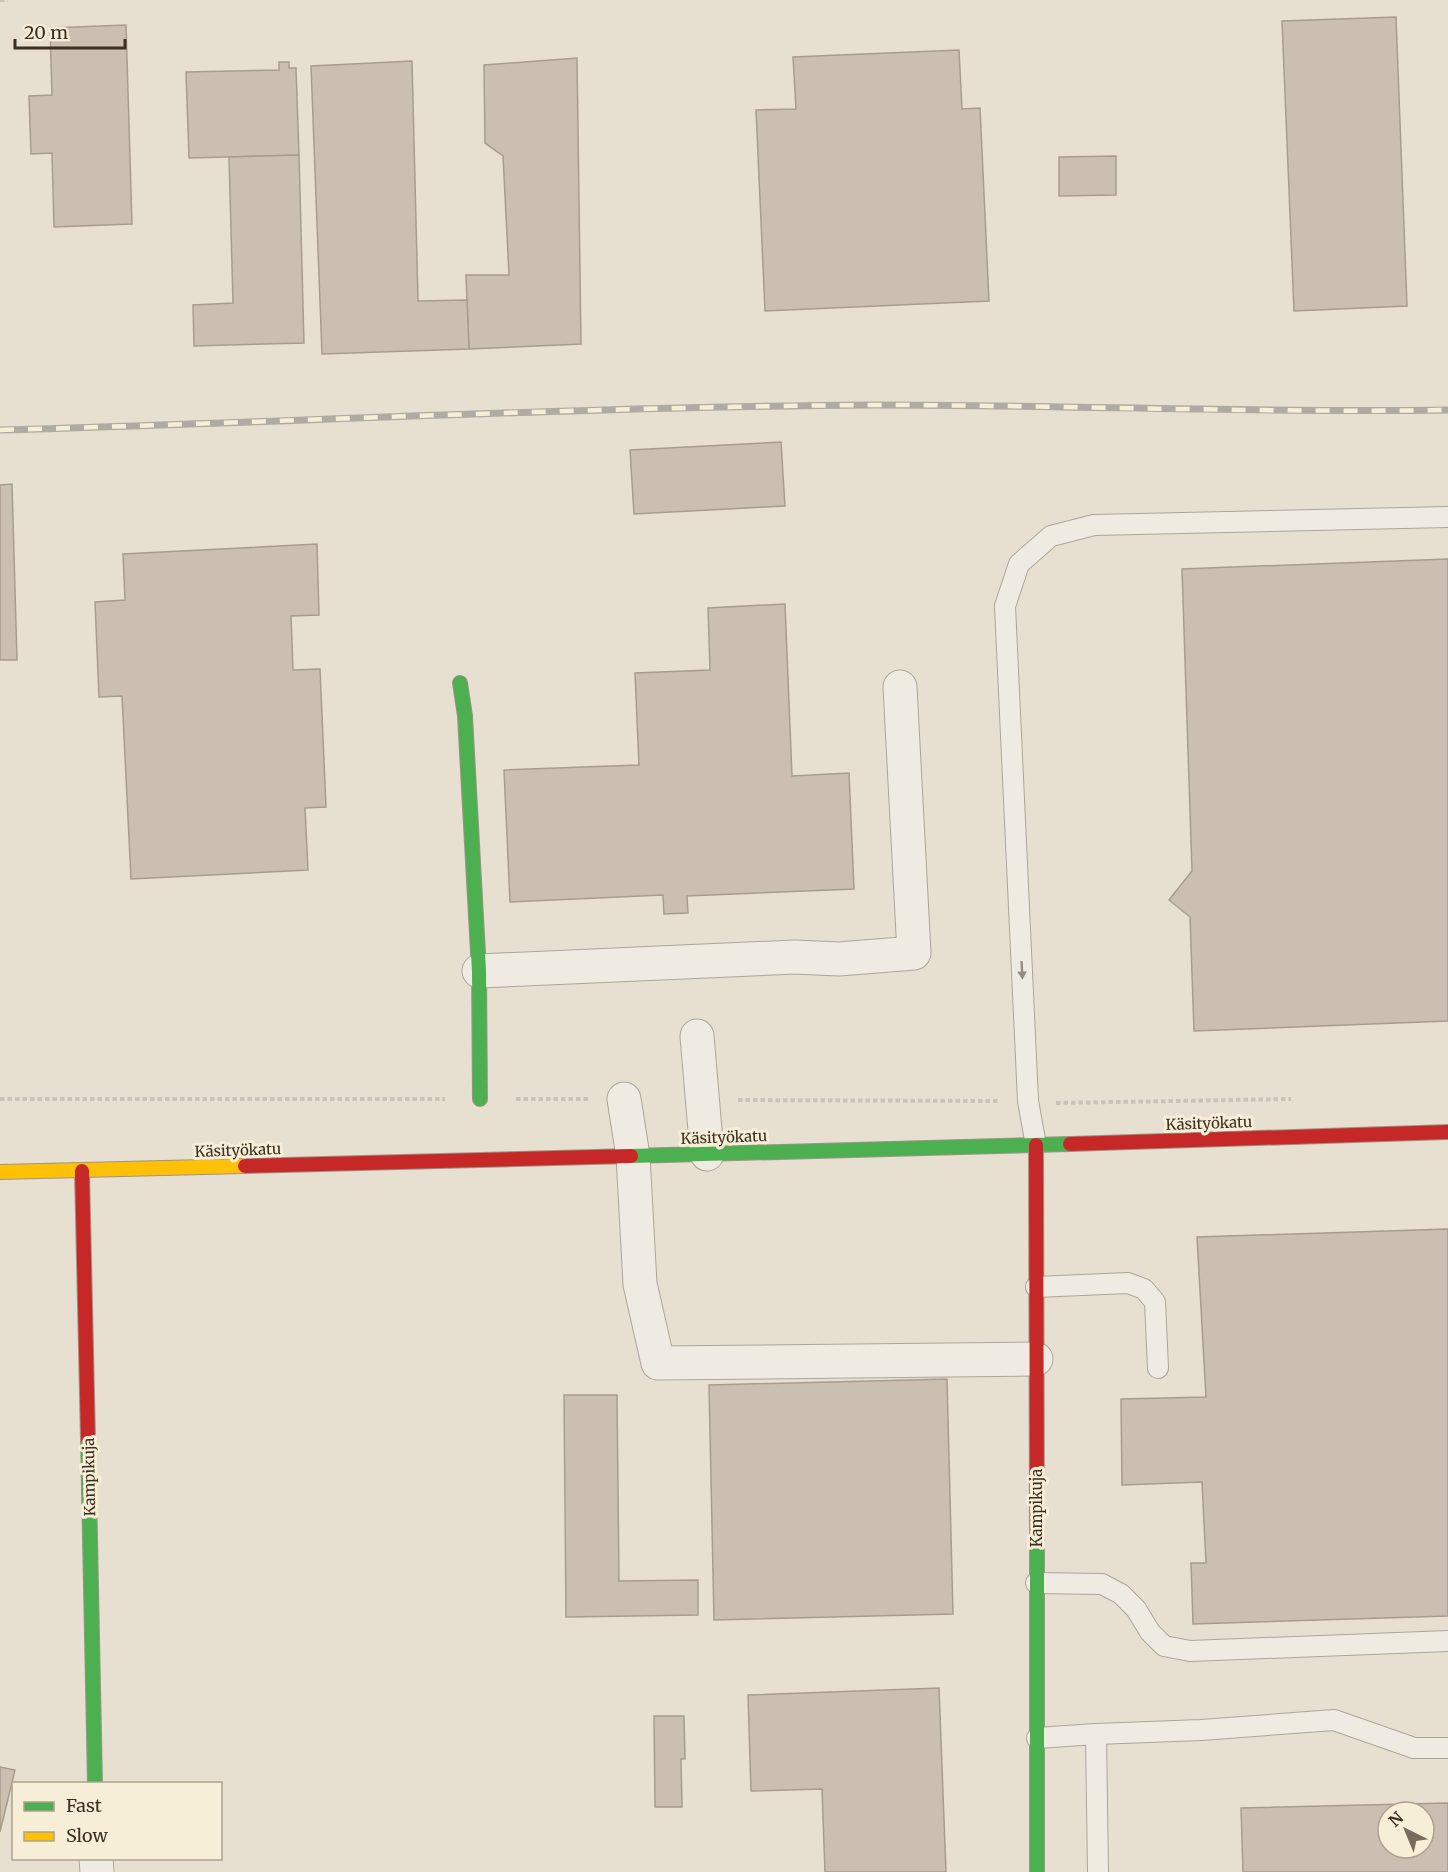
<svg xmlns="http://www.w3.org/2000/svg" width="1448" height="1872" font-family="Merriweather,serif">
<rect width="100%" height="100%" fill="#e7e0d1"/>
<g fill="#cbbfb2" stroke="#a89c90" stroke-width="1.5" fill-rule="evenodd">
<polygon points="1396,17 1407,306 1294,311 1282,21"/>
<polygon points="126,25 132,224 54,227 52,153 31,154 29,96 52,95 50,28"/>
<polygon points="959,50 962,109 980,108 989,301 765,311 756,110 796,109 793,57"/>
<polygon points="577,58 581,344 469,349 466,275 509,275 503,156 485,143 484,65"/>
<polygon points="412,61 418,301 467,300 469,349 322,354 311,66"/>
<polygon points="279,62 289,62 289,68 296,68 299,155 189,158 186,72 279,70"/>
<polygon points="299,155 304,343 194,346 193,305 233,303 229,157"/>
<polygon points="1116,156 1116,195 1059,196 1059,157"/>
<polygon points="781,442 785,506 634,514 630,450"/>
<polygon points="12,484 17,660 0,660 0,485"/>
<polygon points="317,544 319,615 291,616 293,670 320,669 326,807 305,808 308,870 131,879 122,696 99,697 95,602 125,600 123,554"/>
<polygon points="1448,559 1448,1021 1194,1031 1190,917 1169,900 1192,871 1182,569"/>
<polygon points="785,604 792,776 849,773 854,889 687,896 688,913 664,914 663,895 510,902 504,770 639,765 635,673 710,670 708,608"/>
<polygon points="1448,1229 1448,1616 1193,1624 1191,1563 1206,1563 1202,1482 1122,1485 1121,1399 1206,1397 1197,1237"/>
<polygon points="947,1379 953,1614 714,1620 709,1385"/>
<polygon points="564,1395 617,1395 619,1581 698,1580 698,1615 566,1617"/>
<polygon points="939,1688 946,1872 825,1872 822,1789 751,1791 748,1695"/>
<polygon points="654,1716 684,1716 685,1759 681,1759 682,1807 655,1807"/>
<polygon points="0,1767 15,1770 0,1832"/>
<path d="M1448,1803V1872H1243L1241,1808ZM1388,1812H1424V1848H1388Z"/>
</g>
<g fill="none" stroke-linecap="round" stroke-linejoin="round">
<defs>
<g id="lane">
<polyline points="1036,1145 1028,1101 1005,606 1019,564 1051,536 1094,525 1448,517"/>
<polyline points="1036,1287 1128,1283 1144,1289 1155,1302 1158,1368"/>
<polyline points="1036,1583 1102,1584 1121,1594 1136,1609 1150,1632 1164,1646 1190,1651 1448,1641"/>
<polyline points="1096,1734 1201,1730 1334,1720 1414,1748 1448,1748"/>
<polyline points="1037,1738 1096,1734 1098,1872"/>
</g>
<g id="street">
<polyline points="479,971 795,957 839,959 914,953 900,687"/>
<polyline points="697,1036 707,1154"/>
<polyline points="624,1099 633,1156 640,1284 658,1363 1036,1359"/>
<polyline points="96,1858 97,1872"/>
</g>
<g id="fast">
<polyline points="460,683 465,716 479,971 480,1099"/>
<polyline points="631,1156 1070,1144"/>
<polyline points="88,1439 95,1784"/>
<polyline points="1037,1532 1037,1872"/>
</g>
<polyline id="slow" points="0,1172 245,1166"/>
<g id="jam">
<polyline points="1070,1144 1448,1132"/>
<polyline points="1036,1145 1037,1532"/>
<polyline points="245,1166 631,1156"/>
<polyline points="82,1171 88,1439"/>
</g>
</defs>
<use href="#lane" stroke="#ada599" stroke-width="22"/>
<use href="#street" stroke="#ada599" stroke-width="35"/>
<use href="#fast" stroke="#9c958a" stroke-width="16"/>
<use href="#slow" stroke="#9c958a" stroke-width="16"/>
<use href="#jam" stroke="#9c958a" stroke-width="16"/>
<g stroke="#c8c2b9" stroke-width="4" stroke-dasharray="4.5 3" stroke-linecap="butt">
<polyline points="0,0 8,0"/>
<polyline points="0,1099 445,1099"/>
<polyline points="516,1099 589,1099"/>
<polyline points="738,1100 1000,1101"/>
<polyline points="1056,1103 1291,1099"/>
</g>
<use href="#lane" stroke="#efebe3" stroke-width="20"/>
<use href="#street" stroke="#efebe3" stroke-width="33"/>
<use href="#fast" stroke="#4caf50" stroke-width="14"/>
<use href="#slow" stroke="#ffc107" stroke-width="14"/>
<use href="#jam" stroke="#c62828" stroke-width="14"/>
<defs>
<path id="rail" d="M0,430C291,422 582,407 873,405C1065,405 1256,413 1448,410"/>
</defs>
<use href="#rail" stroke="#afaaa2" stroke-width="7"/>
<use href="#rail" stroke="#f7eed8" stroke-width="4.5" stroke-dasharray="14" stroke-linecap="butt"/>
</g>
<defs><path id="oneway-solid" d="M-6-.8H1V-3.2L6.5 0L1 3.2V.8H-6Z" transform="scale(1.5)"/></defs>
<use fill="#968c82" href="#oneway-solid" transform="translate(1022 970) rotate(87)"/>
<g text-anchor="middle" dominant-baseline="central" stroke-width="6" stroke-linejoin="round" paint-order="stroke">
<g font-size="15" fill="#3d2e20" stroke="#f7eed8">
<text transform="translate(1209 1123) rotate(-2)">Käsityökatu</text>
<text transform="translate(724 1137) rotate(-2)">Käsityökatu</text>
<text transform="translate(238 1150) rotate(-2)">Käsityökatu</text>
<text transform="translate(89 1477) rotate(-91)">Kampikuja</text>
<text transform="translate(1036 1508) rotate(-90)">Kampikuja</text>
</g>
</g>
<rect x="12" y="1782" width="210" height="78" fill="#f7eed8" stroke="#ada18e" stroke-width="1.5"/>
<rect x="24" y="1802" width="30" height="9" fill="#4caf50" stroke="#ada18e" stroke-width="1.5"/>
<text x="66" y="1812" font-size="18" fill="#3d2e20">Fast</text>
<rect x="24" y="1832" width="30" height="9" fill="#ffc107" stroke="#ada18e" stroke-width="1.5"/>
<text x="66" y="1842" font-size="18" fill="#3d2e20">Slow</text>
<g transform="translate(1406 1830) rotate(317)"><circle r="28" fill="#f7eed8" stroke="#ada18e" stroke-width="1.5"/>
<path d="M0-4.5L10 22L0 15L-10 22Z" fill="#786c5e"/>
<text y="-9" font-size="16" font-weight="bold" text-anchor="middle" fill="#3d2e20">N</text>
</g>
<path d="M15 39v9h110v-9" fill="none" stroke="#3d2e20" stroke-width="3"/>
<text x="24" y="39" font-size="18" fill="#3d2e20" stroke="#f7eed8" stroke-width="4.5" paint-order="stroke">20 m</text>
</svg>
